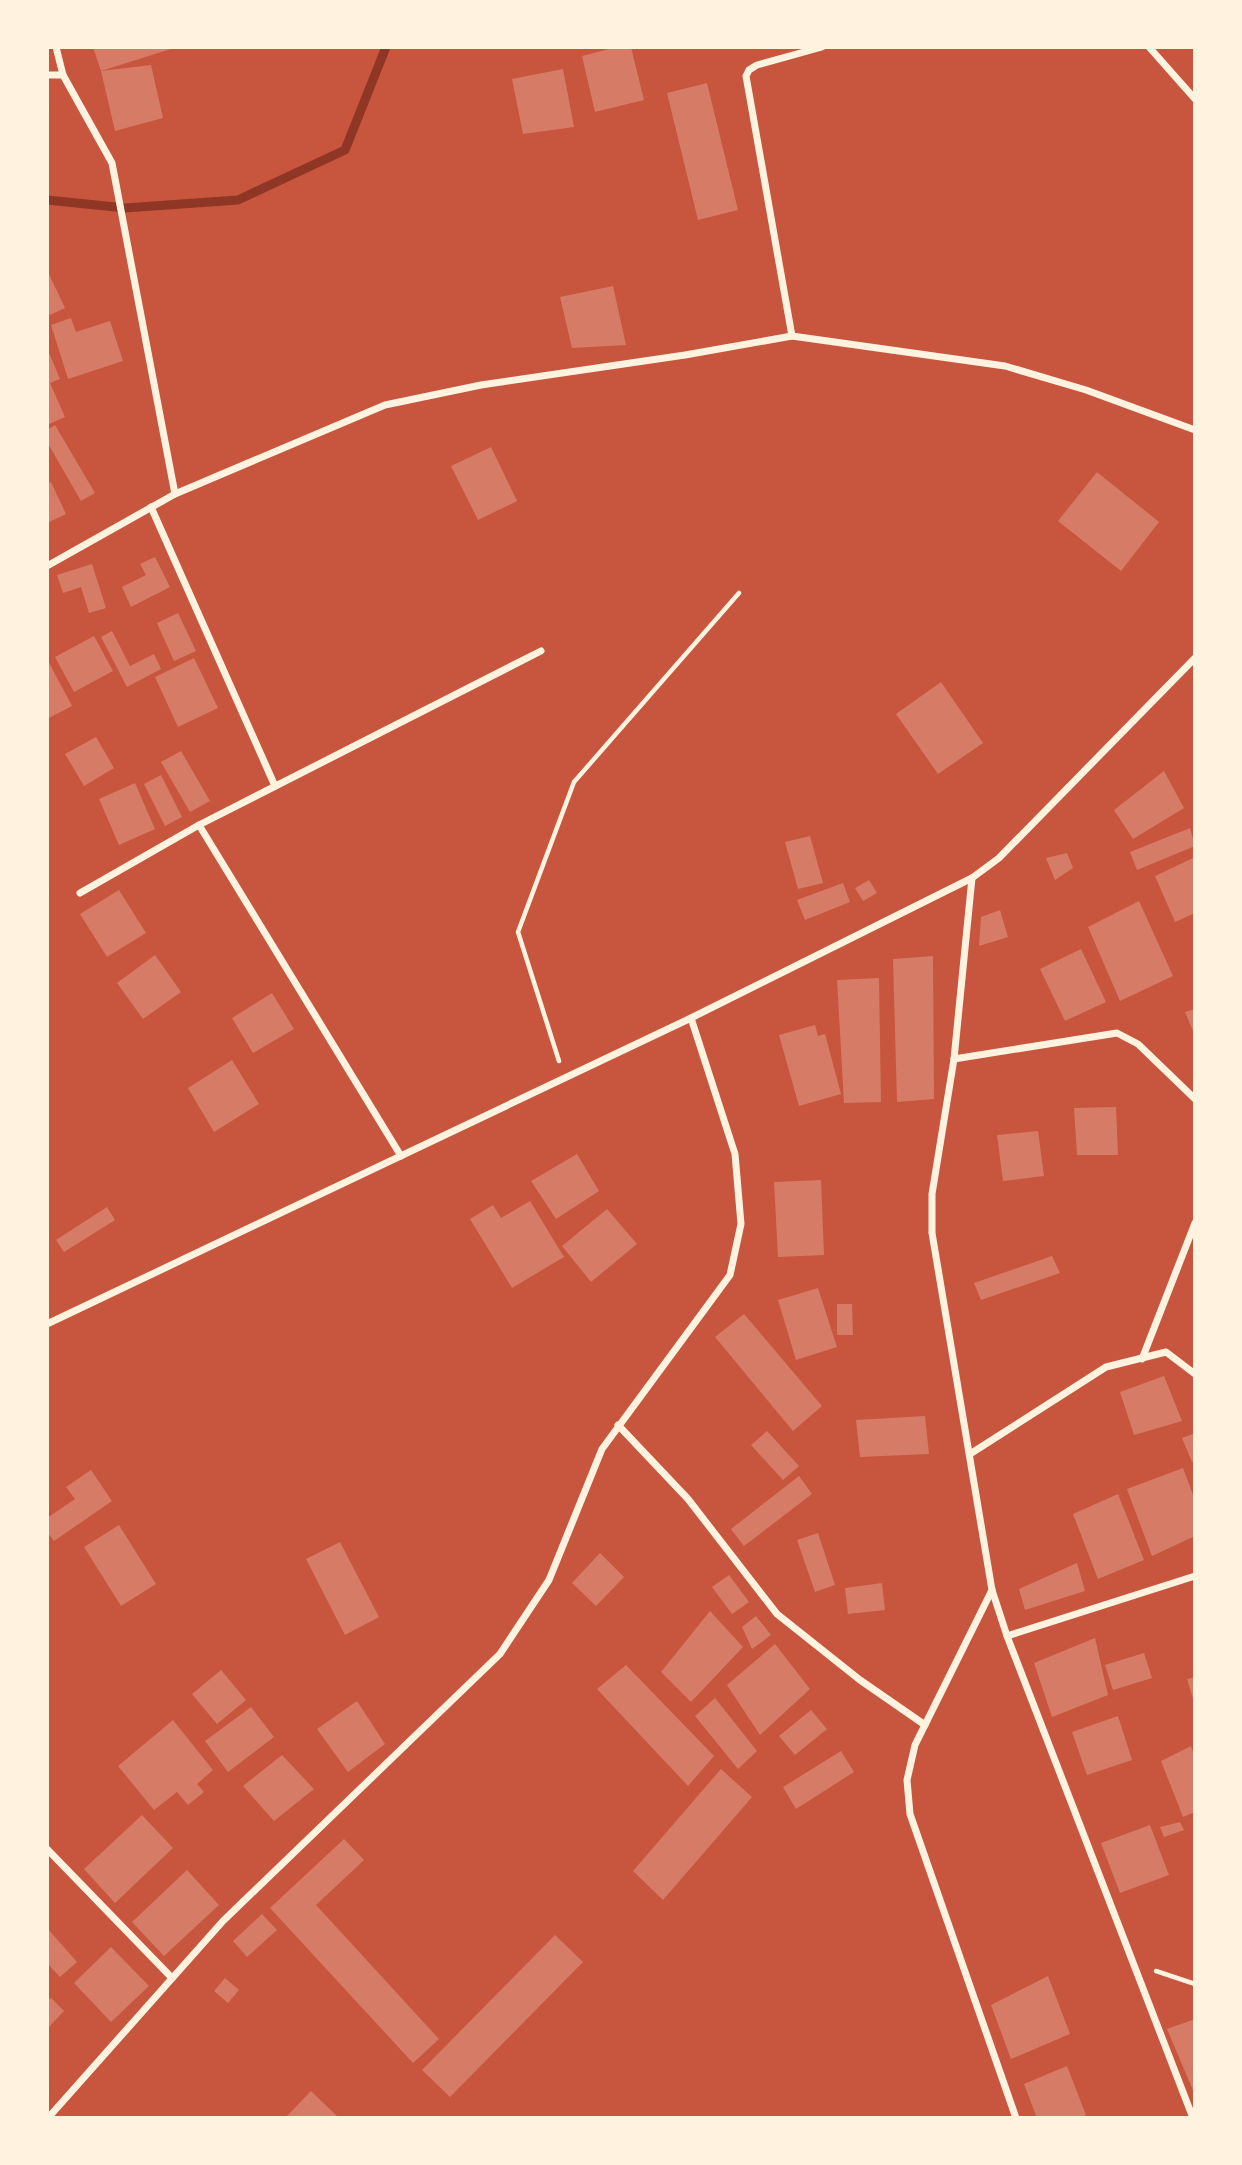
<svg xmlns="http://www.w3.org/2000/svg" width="1242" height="2165" font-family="Spectral,serif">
<rect width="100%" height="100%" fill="#c8553d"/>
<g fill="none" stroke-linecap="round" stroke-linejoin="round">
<polyline stroke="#8f3625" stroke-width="9" points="47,200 125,208 238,200 345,150 386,47"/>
</g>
<g fill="#d67c66">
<polygon points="93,47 174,47 174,48 101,71"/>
<polygon points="617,47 631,47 644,100 595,112 582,56"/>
<polygon points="151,65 163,118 115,131 101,71"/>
<polygon points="563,69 574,127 523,134 512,79"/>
<polygon points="707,83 738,210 698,220 667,93"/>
<polygon points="47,270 65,308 50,315 47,309"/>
<polygon points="613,286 626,345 572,348 560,297"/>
<polygon points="71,318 76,332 110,321 123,361 68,379 51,325"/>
<polygon points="47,348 60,379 50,383 65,417 47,425"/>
<polygon points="55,425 95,493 81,501 47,442 47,430"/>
<polygon points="491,447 517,501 478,520 451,466"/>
<polygon points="1097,472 1159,522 1121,571 1058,521"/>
<polygon points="51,482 66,514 47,523 47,484"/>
<polygon points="155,557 170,587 131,607 122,587 146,575 140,564"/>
<polygon points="92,564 106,608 89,613 81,587 63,593 57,575"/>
<polygon points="178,613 196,651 174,661 157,623"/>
<polygon points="112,631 130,666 154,654 161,669 127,687 101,637"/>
<polygon points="94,636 113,671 74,692 55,657"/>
<polygon points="194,658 218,708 178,727 155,677"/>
<polygon points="47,659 72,706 47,719"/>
<polygon points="941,682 983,743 938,774 896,714"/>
<polygon points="96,737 114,768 84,786 65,754"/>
<polygon points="181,751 210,801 190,812 161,762"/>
<polygon points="1164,771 1184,808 1133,839 1114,810"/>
<polygon points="161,775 182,817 165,826 144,784"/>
<polygon points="135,783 155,829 119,845 99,799"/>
<polygon points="1190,828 1195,846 1137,870 1130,852"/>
<polygon points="810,836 823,883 798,889 785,842"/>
<polygon points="1067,853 1073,868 1055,880 1046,858"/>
<polygon points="1195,857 1195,913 1175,922 1155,876"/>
<polygon points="869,880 877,893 863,901 855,888"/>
<polygon points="843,883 850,902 805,920 797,900"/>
<polygon points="119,890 146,933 107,957 80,914"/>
<polygon points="1139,901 1173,976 1120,1001 1088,927"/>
<polygon points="1000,910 1008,937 979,946 981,917"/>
<polygon points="1081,949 1106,1002 1065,1021 1040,969"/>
<polygon points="155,955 181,992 143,1019 117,983"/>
<polygon points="933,956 934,1099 897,1102 893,959"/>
<polygon points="879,978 881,1102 844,1103 837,980"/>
<polygon points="272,993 294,1029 253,1053 232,1018"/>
<polygon points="1195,1009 1195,1036 1185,1012"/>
<polygon points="815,1025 818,1036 825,1034 841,1094 799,1106 779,1035"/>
<polygon points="232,1060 259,1104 214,1132 188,1088"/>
<polygon points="1116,1107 1118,1155 1077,1155 1074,1108"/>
<polygon points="1038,1131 1044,1176 1003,1181 997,1135"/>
<polygon points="577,1154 599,1191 556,1219 531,1181"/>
<polygon points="821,1180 824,1255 778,1257 774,1182"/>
<polygon points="530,1201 564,1257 512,1288 470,1219 493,1205 501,1218"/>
<polygon points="107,1207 115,1220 64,1252 56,1240"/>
<polygon points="607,1209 637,1244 591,1282 562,1246"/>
<polygon points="1052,1256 1060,1273 981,1300 974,1283"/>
<polygon points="818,1288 837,1347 796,1360 778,1300"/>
<polygon points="837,1304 852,1304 853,1335 837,1335"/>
<polygon points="744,1314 822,1406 793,1431 715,1337"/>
<polygon points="1164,1376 1182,1421 1134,1435 1120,1392"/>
<polygon points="925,1416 929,1454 860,1457 856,1420"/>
<polygon points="767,1431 799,1466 783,1480 751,1445"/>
<polygon points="1195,1433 1195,1461 1192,1462 1182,1438"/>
<polygon points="1183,1468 1195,1500 1195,1536 1152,1556 1127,1489"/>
<polygon points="91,1470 112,1501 54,1541 47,1532 47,1518 75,1499 66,1487"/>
<polygon points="799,1476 812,1494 744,1546 731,1529"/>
<polygon points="1118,1494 1144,1560 1098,1579 1073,1514"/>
<polygon points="119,1525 156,1584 121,1606 84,1547"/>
<polygon points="818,1533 835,1585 815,1592 797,1540"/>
<polygon points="340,1542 379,1617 345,1635 306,1559"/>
<polygon points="600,1553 624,1577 596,1606 572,1583"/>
<polygon points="1077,1563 1085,1591 1025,1610 1019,1589"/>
<polygon points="729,1575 749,1602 732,1614 712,1587"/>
<polygon points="882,1583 885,1610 848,1614 845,1588"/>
<polygon points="710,1611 743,1647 691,1702 661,1672"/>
<polygon points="756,1616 771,1635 752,1649 742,1627"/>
<polygon points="1095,1638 1108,1695 1052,1717 1034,1663"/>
<polygon points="775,1644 810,1689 760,1735 727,1685"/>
<polygon points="1144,1653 1152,1678 1113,1690 1105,1665"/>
<polygon points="626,1665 714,1756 688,1786 597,1689"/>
<polygon points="221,1670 246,1700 217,1724 192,1694"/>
<polygon points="1195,1677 1195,1702 1194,1702 1187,1679"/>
<polygon points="715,1698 757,1751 738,1769 695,1716"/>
<polygon points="357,1701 385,1744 348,1772 317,1729"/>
<polygon points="251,1707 274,1737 228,1772 205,1741"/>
<polygon points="811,1710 827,1729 795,1755 779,1736"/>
<polygon points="1118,1716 1132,1760 1087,1775 1072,1732"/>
<polygon points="173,1720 213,1770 197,1784 204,1792 188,1805 177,1792 154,1810 118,1766"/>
<polygon points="1191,1746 1195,1758 1195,1812 1183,1817 1161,1761"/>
<polygon points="841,1751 854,1772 796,1809 783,1787"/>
<polygon points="282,1755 314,1789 274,1821 243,1786"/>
<polygon points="721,1769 752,1797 663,1900 633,1871"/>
<polygon points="142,1815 173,1848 115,1903 84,1869"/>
<polygon points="1180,1822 1184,1830 1164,1837 1160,1827"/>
<polygon points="1150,1825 1169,1875 1120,1893 1101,1843"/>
<polygon points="344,1839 364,1860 316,1905 439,2039 413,2063 270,1908"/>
<polygon points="187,1870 219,1905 164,1956 132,1922"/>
<polygon points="262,1914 277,1930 247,1957 233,1941"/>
<polygon points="47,1928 77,1962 60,1977 47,1963"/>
<polygon points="555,1935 583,1962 450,2097 422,2070"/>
<polygon points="111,1947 149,1986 111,2022 74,1983"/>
<polygon points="1048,1976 1070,2034 1011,2059 991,2005"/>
<polygon points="225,1978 239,1990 228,2003 214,1991"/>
<polygon points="51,1998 64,2011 47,2029 47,2001"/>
<polygon points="1195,2019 1195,2095 1167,2029"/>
<polygon points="1067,2066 1086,2115 1078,2118 1037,2118 1024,2084"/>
<polygon points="311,2091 339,2118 285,2118"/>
</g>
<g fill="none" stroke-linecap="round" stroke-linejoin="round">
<g stroke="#fff3e0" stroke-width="4.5">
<polyline points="559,1061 518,932 574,782 739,593"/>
<polyline points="1156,1971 1195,1984"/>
</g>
<g stroke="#fff3e0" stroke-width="7">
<polyline points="56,47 63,75 112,163 175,494"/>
<polyline points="1149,47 1195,99"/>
<polyline points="47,75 63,75"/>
<polyline points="792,336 746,76 749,70 757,65 822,47"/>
<polyline points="151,507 275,786"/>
<polyline points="47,566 175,494 385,405 481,385 685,355 792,336 1005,366 1086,390 1195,430"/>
<polyline points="199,825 401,1156"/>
<polyline points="972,878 954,1059 932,1194 932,1233 992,1590 1007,1636 1193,2118"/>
<polyline points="80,893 199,825 541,651"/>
<polyline points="954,1059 1117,1033 1138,1044 1195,1099"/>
<polyline points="47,1324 691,1018 972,878 999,858 1195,658"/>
<polyline points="1142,1359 1195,1223"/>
<polyline points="618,1425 688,1499 777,1614 860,1680 925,1725"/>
<polyline points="970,1454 1106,1367 1166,1352 1195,1374"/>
<polyline points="992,1590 915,1745 907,1780 910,1814 1016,2118"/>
<polyline points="1007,1636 1195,1576"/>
<polyline points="47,1849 172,1978"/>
<polyline points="48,2118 223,1921 500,1654 549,1580 602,1449 730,1275 741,1224 735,1154 691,1018"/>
</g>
</g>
<rect width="1242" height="2165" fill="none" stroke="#fff3e0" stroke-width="98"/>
</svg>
